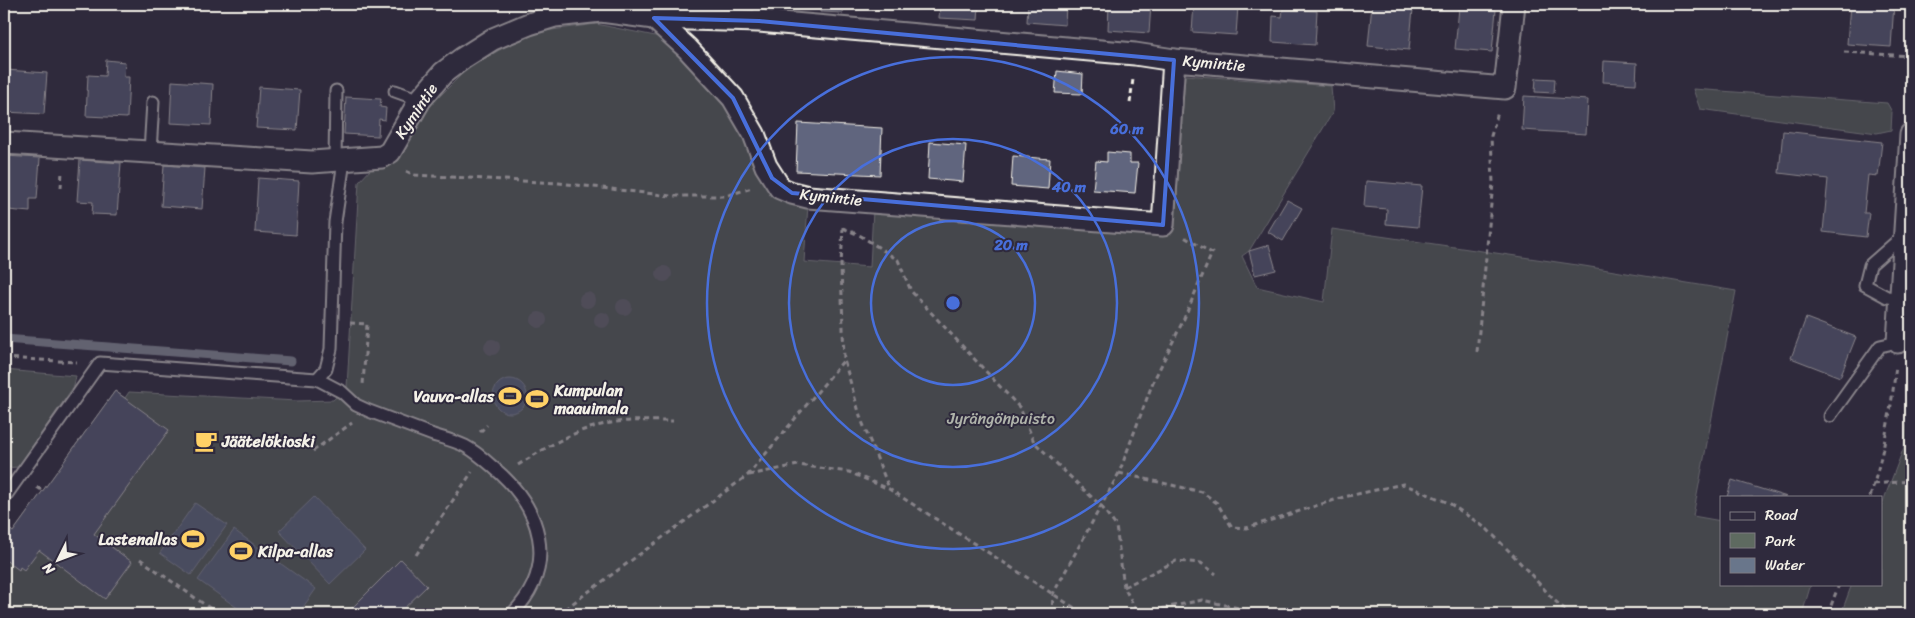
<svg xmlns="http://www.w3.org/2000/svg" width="1915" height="618" font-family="Sriracha,sans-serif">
<rect width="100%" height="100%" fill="#2f2a3d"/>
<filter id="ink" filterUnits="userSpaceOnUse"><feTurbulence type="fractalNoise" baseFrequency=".02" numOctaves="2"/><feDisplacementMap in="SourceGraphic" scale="10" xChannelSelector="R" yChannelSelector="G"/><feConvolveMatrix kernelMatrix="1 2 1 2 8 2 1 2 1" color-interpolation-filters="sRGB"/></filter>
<g filter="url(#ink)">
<g fill="#5e6a60" stroke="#a9aea4">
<polygon points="596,24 660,37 676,47 808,205 804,262 870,267 873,210 1164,233 1175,227 1185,75 1331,86 1333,112 1249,251 1242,256 1257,287 1324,302 1332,229 1584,266 1736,291 1693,516 1721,521 1721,584 1811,584 1802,614 4,614 4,525 13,532 115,391 125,398 129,392 297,401 333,400 347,387 359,182 424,112 469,67 530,33"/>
<polygon points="1693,89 1887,103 1892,112 1891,130 1877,133 1700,109"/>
<polygon points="4,370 76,376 74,386 18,467 4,468"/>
<polygon points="1911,389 1911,614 1841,614 1852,584 1881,584 1881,507 1904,447"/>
</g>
<g fill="#69768b" stroke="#a1a7b0">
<circle cx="510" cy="396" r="17"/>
<polygon points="314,497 365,550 330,584 279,531"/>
<polygon points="195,503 227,525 191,575 160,553"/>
<polygon points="234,530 316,589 298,614 246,614 198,580"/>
</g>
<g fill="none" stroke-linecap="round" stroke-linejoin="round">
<polyline stroke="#a1a7b0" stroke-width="9" points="4,339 291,361"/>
</g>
<g fill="#61657e" stroke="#f4f1e8">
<polygon points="767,4 808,4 808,9 767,5"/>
<polygon points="820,4 844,4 843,13 820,12"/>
<polygon points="858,4 892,4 892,10 858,8"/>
<polygon points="940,4 979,4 978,20 939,18"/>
<polygon points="1028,4 1066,4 1065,25 1027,22"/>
<polygon points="1109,4 1151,4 1149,33 1108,30"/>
<polygon points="1194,4 1238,6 1236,35 1192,32"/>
<polygon points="1850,4 1894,4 1891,47 1847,44"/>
<polygon points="1372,5 1413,9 1409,50 1368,46"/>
<polygon points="1459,8 1496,10 1492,52 1455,49"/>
<polygon points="1283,9 1317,11 1315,45 1272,42 1273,16 1282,17"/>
<polygon points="106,60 125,62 124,77 129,77 127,118 86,116 88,75 105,76"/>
<polygon points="1604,61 1637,63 1636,84 1603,82"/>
<polygon points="6,70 47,73 44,114 4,112"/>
<polygon points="1057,71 1083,74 1082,94 1055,93"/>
<polygon points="1536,78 1555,79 1554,93 1535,92"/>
<polygon points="172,81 213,84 211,125 170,123"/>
<polygon points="259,87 300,90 297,130 256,128"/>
<polygon points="1524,96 1588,100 1586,134 1522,130"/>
<polygon points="346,97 381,99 380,107 386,108 385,120 379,119 378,136 344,134"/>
<polygon points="798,123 882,128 880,175 796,171"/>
<polygon points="1783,131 1882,142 1878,176 1868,175 1864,213 1869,213 1866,237 1823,232 1828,179 1779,173"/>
<polygon points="930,142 966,145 963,182 928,179"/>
<polygon points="1107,152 1130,154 1130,163 1138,163 1135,193 1093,190 1096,161 1107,162"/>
<polygon points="4,156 40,158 37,199 30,199 30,212 8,210 9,197 4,197"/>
<polygon points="1013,156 1050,159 1048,189 1011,186"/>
<polygon points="80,160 121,163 117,215 92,214 93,202 77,201"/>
<polygon points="164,165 205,168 202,209 161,206"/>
<polygon points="258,178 299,181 296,235 255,232"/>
<polygon points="1366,181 1422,186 1418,227 1386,224 1387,209 1364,207"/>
<polygon points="1287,200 1302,208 1283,241 1268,232"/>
<polygon points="1269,245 1276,270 1255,275 1249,251"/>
<polygon points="1806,318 1856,337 1840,377 1791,358"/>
<polygon points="115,391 169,430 94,534 132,562 105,599 39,550 24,570 20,567 19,570 4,559 4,525 13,532"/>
<polygon points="1732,480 1787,497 1727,497"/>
<polygon points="401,559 427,586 398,614 346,614"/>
</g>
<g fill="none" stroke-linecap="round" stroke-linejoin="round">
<defs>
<g id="lane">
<polyline points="759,21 760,4"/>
<polyline points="395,91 420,100"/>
<polyline points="150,152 153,102"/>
<polyline points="335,161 336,91"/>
<polyline points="1900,298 1887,297 1865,285 1870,265 1904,235"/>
<path d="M317,379L342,392L356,405L369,411C390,419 412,427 433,435C443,438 455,441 465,446C475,451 484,459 493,467C541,507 560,565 512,614"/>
<polyline points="1830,416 1880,346 1898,342"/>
<polyline points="4,498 100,363 317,379 326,369 331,349 335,222 344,161"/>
</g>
<g id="street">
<polyline points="654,18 687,48 733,98 754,134 766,166 780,188 792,193 808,197 1163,225 1174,60 1505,88 1514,4"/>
<polyline points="4,143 312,162 382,157 390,152 420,100 443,73 463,58 493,39 529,24 555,16 601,11 654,18 759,21 1135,54 1174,60"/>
<polyline points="1898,342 1911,134"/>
</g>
</defs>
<use href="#lane" stroke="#f4f1e8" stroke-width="15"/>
<use href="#street" stroke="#f4f1e8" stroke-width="25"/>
<g stroke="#f4f1e8" stroke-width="3" stroke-dasharray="5 4" stroke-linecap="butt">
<polyline points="1844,52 1911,56"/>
<polyline points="1130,103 1133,79"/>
<polyline points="406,171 415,175 559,183 671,196 725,196 752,188"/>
<polyline points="61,188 62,171"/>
<polyline points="843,227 841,265 844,360 861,419 889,488"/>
<polyline points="843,228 861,236 898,260 911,291 1020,408 1034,442 1101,506 1116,526 1124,587 1138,614"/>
<polyline points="350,323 367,324 363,385"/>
<polyline points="1477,352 1493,183 1491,136 1498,112"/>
<polyline points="4,358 77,362"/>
<polyline points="480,432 487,425"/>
<polyline points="313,451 352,423"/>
<path d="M518,465C544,449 570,432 601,425C624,419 649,421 673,421"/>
<polyline points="1119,473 1202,492 1217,503 1232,527 1246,528 1344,497 1403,484 1449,503 1487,529 1514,556 1554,600 1570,614"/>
<polyline points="749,475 798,465 849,472 889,489 1084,614"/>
<polyline points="1874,484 1911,481"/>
<polyline points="37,487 43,491"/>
<path d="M1870,497C1884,452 1891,412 1896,365"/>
<polyline points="416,555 472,472"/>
<polyline points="140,559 218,614"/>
<polyline points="1124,587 1176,561 1201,563 1216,574"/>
<polyline points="558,614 748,475 844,360"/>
<polyline points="1052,614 1053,594 1119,473 1153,382 1183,321 1212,253 1184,237"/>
<polyline points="1136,614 1202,600 1239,608"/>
<polyline points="1828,614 1839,584"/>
</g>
<use href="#lane" stroke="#2f2a3d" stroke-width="11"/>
<use href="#street" stroke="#2f2a3d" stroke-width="21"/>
</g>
<g fill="#76767a">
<circle cx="664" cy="274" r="8"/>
<circle cx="587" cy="300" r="8"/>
<circle cx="624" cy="307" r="8"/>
<circle cx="539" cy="320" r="8"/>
<circle cx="602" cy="320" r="8"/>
<circle cx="492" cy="347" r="8"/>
</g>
</g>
<path d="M0 0H1915V618H0ZM654,18L759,21L1174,60L1163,225L792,193L772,178L733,98Z" fill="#2f2a3d" fill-opacity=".55" fill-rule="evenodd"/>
<path fill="none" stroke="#486fdb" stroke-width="4" stroke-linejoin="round" d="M654,18L759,21L1174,60L1163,225L792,193L772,178L733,98Z"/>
<g fill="none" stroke="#486fdb" stroke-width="2.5">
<circle cx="953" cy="303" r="82"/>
<circle cx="953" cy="303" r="164"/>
<circle cx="953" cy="303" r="246"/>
</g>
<defs>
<symbol id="stadium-bare" viewBox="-9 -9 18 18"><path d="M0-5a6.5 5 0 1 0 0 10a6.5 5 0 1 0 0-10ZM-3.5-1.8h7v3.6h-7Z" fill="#ffd166" stroke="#2f2a3d" stroke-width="2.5" paint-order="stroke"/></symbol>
<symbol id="cafe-bare" viewBox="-9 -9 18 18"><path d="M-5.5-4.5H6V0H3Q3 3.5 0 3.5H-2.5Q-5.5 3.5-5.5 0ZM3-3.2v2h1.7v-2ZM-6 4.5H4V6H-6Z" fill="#ffd166" stroke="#2f2a3d" stroke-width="2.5" paint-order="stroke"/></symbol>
</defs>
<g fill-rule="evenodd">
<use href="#stadium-bare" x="494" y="380" width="32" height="32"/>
<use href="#stadium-bare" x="521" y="383" width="32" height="32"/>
<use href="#cafe-bare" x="190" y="425" width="32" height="32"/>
<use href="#stadium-bare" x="177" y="523" width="32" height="32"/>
<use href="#stadium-bare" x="225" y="535" width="32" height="32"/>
</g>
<g text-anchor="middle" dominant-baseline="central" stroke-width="4" stroke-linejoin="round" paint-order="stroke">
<g font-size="16" fill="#f4f1e8" stroke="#2f2a3d">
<text transform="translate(1214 63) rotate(5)">Kymintie</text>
<text transform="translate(416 111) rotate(-56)">Kymintie</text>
<text transform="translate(831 197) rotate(6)">Kymintie</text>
</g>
<g font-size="16" font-weight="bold" fill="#f4f1e8" stroke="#2f2a3d" text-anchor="start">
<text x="554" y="390">Kumpulan<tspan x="554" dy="18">maauimala</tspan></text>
<text x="494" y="396" text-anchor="end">Vauva-allas</text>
<text x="222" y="441">Jäätelökioski</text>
<text x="177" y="539" text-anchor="end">Lastenallas</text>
<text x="258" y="551">Kilpa-allas</text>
</g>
<g font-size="16" fill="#b0b4ab" stroke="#2f2a3d">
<text x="1001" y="418">Jyrängönpuisto</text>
</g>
</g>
<circle cx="953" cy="303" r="8" fill="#486fdb" stroke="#2f2a3d" stroke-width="2.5"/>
<g font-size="15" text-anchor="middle" font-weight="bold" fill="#486fdb" stroke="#2f2a3d" stroke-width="4" stroke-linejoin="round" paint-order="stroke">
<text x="1127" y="134">60 m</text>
<text x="1069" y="192">40 m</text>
<text x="1011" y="250">20 m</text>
</g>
<rect width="1915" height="618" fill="none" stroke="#2f2a3d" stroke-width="20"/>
<rect x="10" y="10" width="1895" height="598" fill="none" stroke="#f4f1e8" stroke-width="2" filter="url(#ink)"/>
<rect x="1720" y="496" width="162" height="90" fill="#2f2a3d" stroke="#7e7a81"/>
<rect x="1730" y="512" width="25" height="8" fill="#2f2a3d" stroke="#7e7a81"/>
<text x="1765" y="520" font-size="15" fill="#f4f1e8">Road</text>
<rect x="1730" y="533" width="25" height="15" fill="#5e6a60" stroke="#7e7a81"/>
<text x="1765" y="546" font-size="15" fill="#f4f1e8">Park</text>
<rect x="1730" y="558" width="25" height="15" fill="#69768b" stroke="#7e7a81"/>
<text x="1765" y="570" font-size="15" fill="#f4f1e8">Water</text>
<g transform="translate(58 560) rotate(228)" stroke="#2f2a3d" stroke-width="4" paint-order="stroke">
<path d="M0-4L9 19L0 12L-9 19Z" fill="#f4f1e8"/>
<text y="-8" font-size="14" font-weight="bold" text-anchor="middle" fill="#f4f1e8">N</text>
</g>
</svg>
